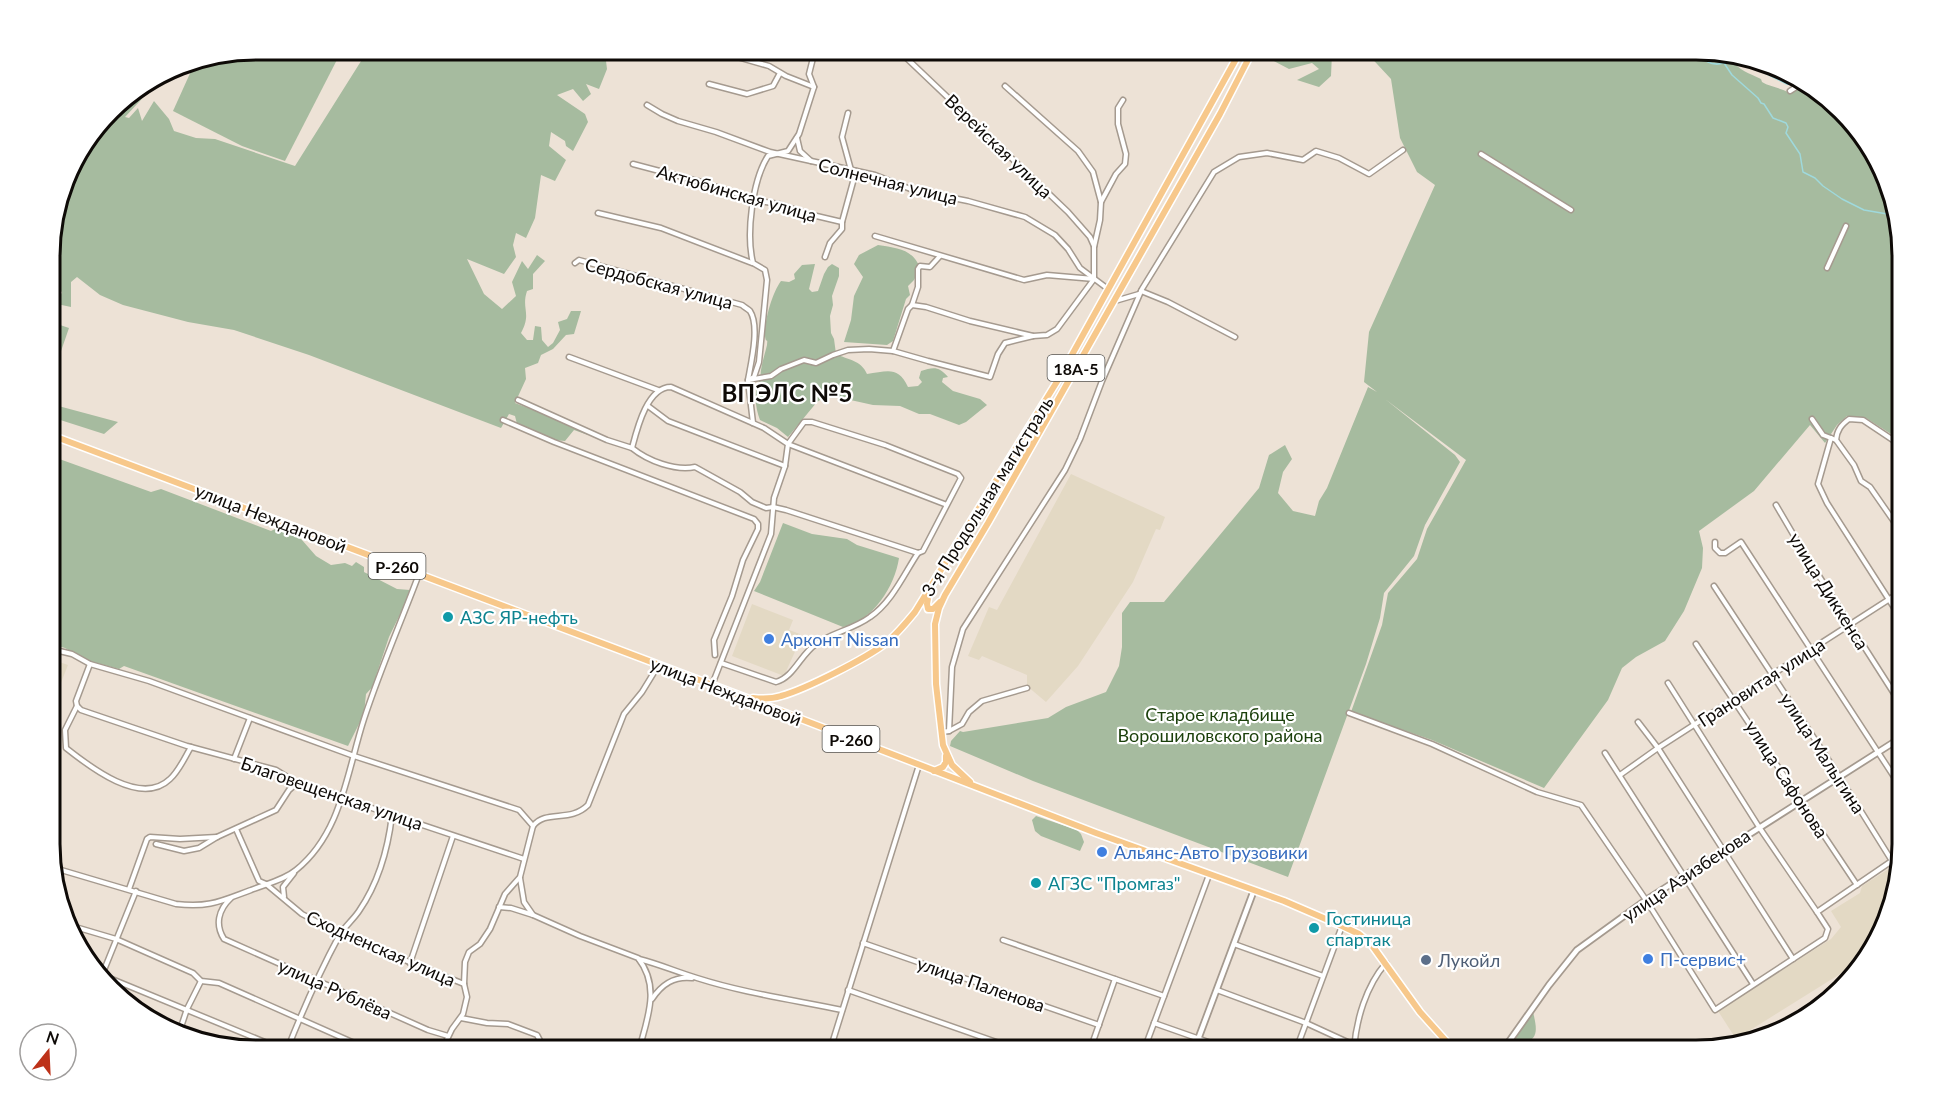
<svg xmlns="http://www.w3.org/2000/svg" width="1952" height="1100" font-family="Lato,sans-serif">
<rect width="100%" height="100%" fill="#ede2d6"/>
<g fill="#e3d9c4">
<polygon points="1071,474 1165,517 1160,530 1156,529 1133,582 1078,666 1046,702 1027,686 1027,675 982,656 979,660 968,656 989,607 997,610"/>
<polygon points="752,604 793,620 789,630 800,634 798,645 784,676 732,656"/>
<polygon points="51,659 68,665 51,708"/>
<polygon points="1901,861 1875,947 1864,959 1736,1039 1718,1011 1831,939 1841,927 1831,911 1860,893 1862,886"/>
</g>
<g fill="#a6bb9f">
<polygon points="256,50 342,50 285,161 242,146 173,111 192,69 198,61"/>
<path d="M368,50H417L420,58L439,57L443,50H583L590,53L600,50H609L612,56L606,61L607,69L599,89L586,84L591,94L583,101L573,89L557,95L585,114L588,122L573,151L566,146L565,141L551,132L549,146L566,160L555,181L541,175L535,218L526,238L516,233L513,245L516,257L504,274L467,259L484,294L502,309L516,296L512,282L522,261L528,269L537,255L545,261L533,274V289L527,291C521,309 532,313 521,333L527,340H533L535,326L541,327L542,340L548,347L553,343L560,330L558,322L567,319L571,311H581L574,334L566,335L553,349L541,355L538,363L525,368L526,379L515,403L589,431L588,435L574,430L565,441L553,440L517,424L515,416L509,414L501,428L309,355L234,330L188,322L123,305L100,295L77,277L71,282V307L57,304L62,292L51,286V229L71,164L120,101L150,82L152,88L125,117L129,118L138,108L142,121L154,101L169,119L174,131L196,138L215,139L295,166Z"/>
<polygon points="1253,50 1339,50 1332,53 1331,76 1319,87 1297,80 1319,69 1312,63 1289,69"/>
<path d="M1364,50H1696L1731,59C1739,71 1749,73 1761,79L1762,82C1770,87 1782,88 1789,93L1802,80L1868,142L1902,242V441L1866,418L1847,416L1837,425L1825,443L1810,425L1754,491L1699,531L1703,548L1702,568L1684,611L1665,641L1636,657L1622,668L1608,700L1544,788L1432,740L1351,712L1382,625L1388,593L1417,559L1427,529L1466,460L1385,399L1455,455L1460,462L1425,525L1414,556L1384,593L1380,618L1366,664L1288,877L1033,781L950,746L951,741L960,731L963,732L1048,718L1066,707L1106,692L1119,666L1122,647V613L1130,602H1164L1259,488L1269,455L1285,445L1292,459L1283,472L1278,493L1293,511L1315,516L1319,501L1327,488L1368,387L1377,392L1364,382L1369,332L1435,185L1417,172L1400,138L1391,79Z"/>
<path d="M878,245C897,248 913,249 920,268L914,280L908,286L910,295L906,299L893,341L887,345L844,342L851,320L854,296L863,277L854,264L859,255Z"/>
<path d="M815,264L809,289L812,292L818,291L824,274L828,267L832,264L839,268V276L832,296L833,305L830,316L831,333L834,339L836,354C848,360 861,360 867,374C886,372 898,365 908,387L918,386L922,382L919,378L921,371C933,367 939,366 948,377L943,378L942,382L953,391L980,399L987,405L966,422L959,425L930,414H919L900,406L873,405L828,395L817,402L788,437L777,428L760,420C755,407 753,390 761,378C759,371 765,354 767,345C768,336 766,345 765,336C764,322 772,293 781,281L789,282L795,279L794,274L802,265Z"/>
<polygon points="51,322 69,328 51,380"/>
<polygon points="51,404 118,422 104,434 51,417"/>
<polygon points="51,456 151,492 161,489 271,531 281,526 295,532 316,556 331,565 345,563 352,566 356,562 364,567 364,572 397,589 410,590 407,600 389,637 376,676 376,683 366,694 364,714 348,746 124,666 119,669 85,660 65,648 51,644"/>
<path d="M783,523L812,534L847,539L857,545L899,558C895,586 873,621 843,627L754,591L760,582Z"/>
<polygon points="1036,816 1077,830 1081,834 1084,842 1080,851 1041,836 1035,831 1032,820"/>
<path d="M1533,1012C1539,1036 1537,1042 1511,1046L1510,1045Z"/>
</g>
<polygon fill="#9fd9dc" points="1737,60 1799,77 1793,85 1787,85"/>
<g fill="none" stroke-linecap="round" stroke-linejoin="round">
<g stroke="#9fd9dc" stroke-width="1.5">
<polyline points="1650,50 1664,58 1675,50"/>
<path d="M1695,50C1703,60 1711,67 1724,63L1732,75L1758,98L1761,103L1764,104L1773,118L1786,123L1788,127L1786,133L1800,154L1803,172L1815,178L1823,186L1842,199L1864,210L1893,215"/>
</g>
<defs>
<g id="street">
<polyline points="713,50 769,66 786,76 814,87"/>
<polyline points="898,50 1068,212 1090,237 1094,246"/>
<polyline points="709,84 747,94 773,86 780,73"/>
<polyline points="1005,86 1078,151 1093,172 1101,202"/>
<polyline points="1790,91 1804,82"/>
<polyline points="647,105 662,114 678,121 716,132 770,152 875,175 913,190 968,201 1025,217 1055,235 1068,249 1080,268 1108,289"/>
<polyline points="848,113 842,137 851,170"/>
<polyline points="797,138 800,151 811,161"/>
<polyline points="1481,154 1571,210"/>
<polyline points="633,164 705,183 759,201 779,204 808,214 842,222"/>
<polyline points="598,213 661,228 752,263"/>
<polyline points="875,236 1024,280 1047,275 1094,279"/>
<polyline points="825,257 830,243 842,229 842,222 856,171"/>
<path d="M575,263L579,260L742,305C744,307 748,309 750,311C760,326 751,363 748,380L771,376L781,369L804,360L816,363L833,355L848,350L869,349L893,351L928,361L990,377L998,354L1005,343L1033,336"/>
<polyline points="1827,268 1846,226"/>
<polyline points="1141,291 1168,302 1235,337"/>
<polyline points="1115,301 1139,294"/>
<polyline points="912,305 918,287 918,269 920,266 930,267 940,256"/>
<polyline points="893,351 908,309 912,305 926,307 970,321 1033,336 1047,335 1057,329 1094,279 1094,247 1100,220 1101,202 1116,174 1125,164 1126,154 1118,124 1118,108 1123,100"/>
<polyline points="569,357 658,390"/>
<path d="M518,400L607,440L632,448C637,429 647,387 671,387L764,428L788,444L785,466L774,498L771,534L712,685"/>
<polyline points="648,406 668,421 785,466"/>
<polyline points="1812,419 1823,435 1836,440 1854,465 1861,481 1870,487 1902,533"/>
<polyline points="503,420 554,442 754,519 758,524 758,529 743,560 732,596 714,640 715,655"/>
<path d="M753,423L748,380L754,377L759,362L767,280L765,270L753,263C746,235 752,181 768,156L788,151L799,134L814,87L809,74L815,50"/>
<polyline points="1831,438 1818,484 1827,503 1902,620"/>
<path d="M1836,440C1837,430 1841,425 1849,419L1863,420L1902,446"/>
<path d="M632,448C648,461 675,471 695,467L740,492L752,502L766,508L773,507L786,510L918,553L923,551L961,478L958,474L885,445L812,422H804L788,444L947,505"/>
<polyline points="1776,505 1803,551 1902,706"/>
<polyline points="1715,542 1715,548 1720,553 1725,553 1741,542 1902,789"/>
<polyline points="1714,586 1839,776 1892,861"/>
<polyline points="1696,644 1857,885"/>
<polyline points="51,649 72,654 90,664 149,681 354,756 519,810 533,826 520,877 505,894 490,929 480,944 469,952 465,962 464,984 467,997 463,1014 452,1029 442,1050"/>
<path d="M721,663L776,682C794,677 800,655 816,644C831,633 854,629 870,617C892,602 904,574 918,553"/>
<polyline points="90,664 76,701 77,706 81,710 187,746 276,770 297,783 524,859"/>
<polyline points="1668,683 1759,827 1817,912"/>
<path d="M77,706L65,730L66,748C90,767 141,807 170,779C179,771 185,757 191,747"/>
<polyline points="1349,713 1432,744 1537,792 1581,805 1646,900 1715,1010 1825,938 1828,929 1817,912 1902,854"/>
<polyline points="1638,722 1658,748 1793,959"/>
<polyline points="949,731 952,667 963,629 1065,470 1080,439 1102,381 1142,289 1214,172 1239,157 1267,153 1303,160 1316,151 1339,158 1369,174 1403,150"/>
<polyline points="942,732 949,731 962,724 969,712 982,701 1027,688"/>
<polyline points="1605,753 1753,984"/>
<polyline points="234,759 250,718"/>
<polyline points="1620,775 1658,748 1902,591"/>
<path d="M533,826C546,809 570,823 588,805L624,714L642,692L658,666"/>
<polyline points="236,829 259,881 266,884 302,914 340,934 464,984"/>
<polyline points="156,844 184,851 199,848 217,837 276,810 289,790 297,783"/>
<path d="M51,867L176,904C209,908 221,901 251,890C266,884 284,880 296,870C342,833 347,771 364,719C380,670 401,622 419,574"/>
<path d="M520,878L524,902L533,915L580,936L638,958C661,987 647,1019 639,1050"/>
<polyline points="129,889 147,839 150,837 180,839 217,837"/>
<polyline points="284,897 283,887 294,873"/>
<path d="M231,898C218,910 215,925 224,939L428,1030L448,1036"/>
<polyline points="499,907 511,908 533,915"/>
<polyline points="72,926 116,939 193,973 201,981 219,983 370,1050"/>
<polyline points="1003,940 1115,979"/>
<polyline points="863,943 1099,1025"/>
<polyline points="1234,944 1323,976"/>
<path d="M639,959C659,964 677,972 697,978C744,993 794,1000 842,1010"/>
<polyline points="410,963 453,836"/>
<polyline points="102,975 284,1050"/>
<polyline points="102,975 136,891"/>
<polyline points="848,990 1019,1050"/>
<polyline points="1217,990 1306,1023 1354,1045"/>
<path d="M652,999C662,984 674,976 692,978"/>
<polyline points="461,1018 487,1023 508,1024 537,1035 545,1050"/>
<polyline points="1154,1023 1231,1050"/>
<polyline points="180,1030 187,1009 201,981"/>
<path d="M287,1050C302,1012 319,973 339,936C344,927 353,920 359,911C379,882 388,849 392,815"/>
<polyline points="830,1050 919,765"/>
<polyline points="1090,1050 1115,979 1164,996"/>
<polyline points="1144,1050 1209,875"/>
<polyline points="1296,1050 1342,926"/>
<path d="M1354,1050C1356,1020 1366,986 1386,963"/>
</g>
<g id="secondary">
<polyline points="1194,1050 1254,890"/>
<polyline points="1503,1050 1549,985 1577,950 1646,900 1902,737"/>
</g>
<g id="highway">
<polyline points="51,435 744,697 1096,833 1284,901 1342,926 1359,934 1371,944 1420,1012 1454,1050"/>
<polyline points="929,593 927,604 928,609 933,609 940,602"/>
<path d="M753,698C762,699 772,699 781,696C806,689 865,659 886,643C897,634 906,623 915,612L1058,380L1241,50"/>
<polyline points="934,771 943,767 946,762 946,756"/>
<polyline points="970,782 952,765 943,745 936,684 935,624 939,608 945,595 988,523 1220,114 1253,50"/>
</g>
</defs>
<use href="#street" stroke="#a59a8f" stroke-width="7"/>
<use href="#secondary" stroke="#a59a8f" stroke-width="8"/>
<use href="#highway" stroke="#fff" stroke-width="9"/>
<use href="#street" stroke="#fff" stroke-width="4"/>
<use href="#secondary" stroke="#fff" stroke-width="4.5"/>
<use href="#highway" stroke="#f7c88b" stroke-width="6"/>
</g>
<g fill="#0f9aa8" stroke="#fff" stroke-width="2">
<circle cx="448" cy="617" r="6"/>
<circle cx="1036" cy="883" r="6"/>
<circle cx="1314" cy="928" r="6"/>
</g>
<g fill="#3f7fe0" stroke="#fff" stroke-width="2">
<circle cx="769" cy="639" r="6"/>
<circle cx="1102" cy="852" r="6"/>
<circle cx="1648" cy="959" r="6"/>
</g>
<circle fill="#5c6f8a" stroke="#fff" stroke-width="2" cx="1426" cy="960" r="6"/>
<g text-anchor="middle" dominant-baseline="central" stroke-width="4.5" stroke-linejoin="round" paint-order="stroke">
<g fill="#fff" stroke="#565451" stroke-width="1.5">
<rect x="1047.5" y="355" width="57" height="26" rx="4.5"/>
<rect x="368.5" y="553" width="57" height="26" rx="4.5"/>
<rect x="822.5" y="726" width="57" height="26" rx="4.5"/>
</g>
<g font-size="16" font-weight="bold" fill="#0e0a07">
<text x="1076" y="368">18А-5</text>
<text x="397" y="566">Р-260</text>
<text x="851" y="739">Р-260</text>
</g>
<g font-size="18" fill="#0e0a07" stroke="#fff">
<text transform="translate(999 146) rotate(44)">Верейская улица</text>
<text transform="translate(888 181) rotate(14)">Солнечная улица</text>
<text transform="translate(737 193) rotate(16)">Актюбинская улица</text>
<text transform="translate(659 283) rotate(15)">Сердобская улица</text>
<text transform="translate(987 496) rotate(-58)">3-я Продольная магистраль</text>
<text transform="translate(271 518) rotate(21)">улица Неждановой</text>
<text transform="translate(1829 591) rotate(58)">улица Диккенса</text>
<text transform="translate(1761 682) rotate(-33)">Грановитая улица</text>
<text transform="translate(726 691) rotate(21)">улица Неждановой</text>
<text transform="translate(1823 753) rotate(57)">улица Малыгина</text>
<text transform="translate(1787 779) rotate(57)">улица Сафонова</text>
<text transform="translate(332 793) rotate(19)">Благовещенская улица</text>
<text transform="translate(1686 875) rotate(-34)">улица Азизбекова</text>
<text transform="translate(381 948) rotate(24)">Сходненская улица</text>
<text transform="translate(981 984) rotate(19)">улица Паленова</text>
<text transform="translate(335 989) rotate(24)">улица Рублёва</text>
</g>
<g font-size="18" fill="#0d838f" stroke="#fff" text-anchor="start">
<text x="460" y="617">АЗС ЯР-нефть</text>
<text x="1048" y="883">АГЗС "Промгаз"</text>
<text x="1326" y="918">Гостиница<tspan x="1326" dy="21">спартак</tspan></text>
</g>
<g font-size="18" fill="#366cbe" stroke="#fff" text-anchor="start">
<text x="781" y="639">Арконт Nissan</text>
<text x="1114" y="852">Альянс-Авто Грузовики</text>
<text x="1660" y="959">П-сервис+</text>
</g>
<g font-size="18" fill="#1a3f0a" stroke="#fff">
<text x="1220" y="714">Старое кладбище<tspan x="1220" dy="21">Ворошиловского района</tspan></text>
</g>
<g font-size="18" fill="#4e5e75" stroke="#fff" text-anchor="start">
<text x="1438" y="960">Лукойл</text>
</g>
<g font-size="24" font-weight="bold" fill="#0e0a07" stroke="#fff">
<text x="787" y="392">ВПЭЛС №5</text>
</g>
</g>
<path d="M0 0H1952V1100H0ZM256 60H1696A196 196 0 0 1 1892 256V844A196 196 0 0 1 1696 1040H256A196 196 0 0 1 60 844V256A196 196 0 0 1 256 60Z" fill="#fff" fill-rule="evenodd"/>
<path fill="none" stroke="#0e0a07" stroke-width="3" d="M256 60H1696A196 196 0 0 1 1892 256V844A196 196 0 0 1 1696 1040H256A196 196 0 0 1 60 844V256A196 196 0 0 1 256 60Z"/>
<g transform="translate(48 1052) rotate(18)"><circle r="28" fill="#ffffff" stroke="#9f9d9c" stroke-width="1.5"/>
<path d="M0-4.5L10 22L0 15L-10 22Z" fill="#bd3219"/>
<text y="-9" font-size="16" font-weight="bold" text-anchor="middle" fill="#0e0a07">N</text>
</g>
</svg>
